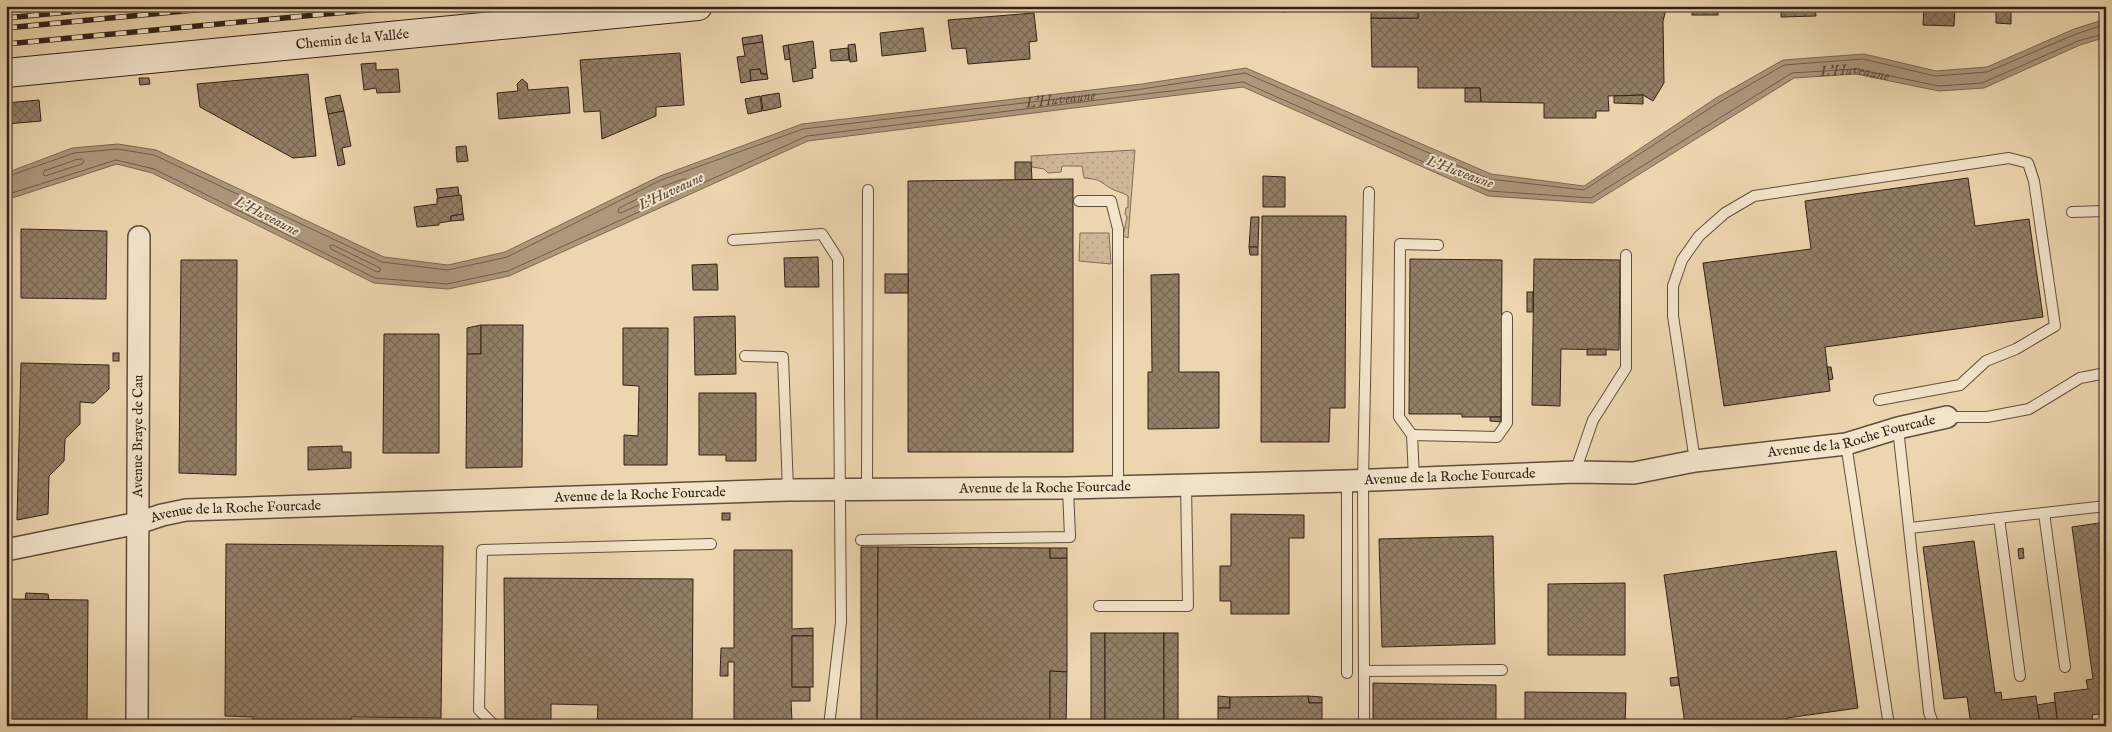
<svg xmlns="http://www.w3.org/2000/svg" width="2112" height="732" font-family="'IM FELL English',serif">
<defs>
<pattern id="grass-dots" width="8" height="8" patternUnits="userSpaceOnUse" patternTransform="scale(1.25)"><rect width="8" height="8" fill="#cdb795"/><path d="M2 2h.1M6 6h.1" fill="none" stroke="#b09d80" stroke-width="1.8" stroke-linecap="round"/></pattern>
<pattern id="building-cross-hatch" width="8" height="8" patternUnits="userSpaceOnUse" patternTransform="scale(1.25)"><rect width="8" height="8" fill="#937f67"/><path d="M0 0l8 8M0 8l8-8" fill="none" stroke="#796854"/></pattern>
</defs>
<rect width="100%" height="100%" fill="#ecd6af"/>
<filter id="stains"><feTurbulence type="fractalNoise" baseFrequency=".004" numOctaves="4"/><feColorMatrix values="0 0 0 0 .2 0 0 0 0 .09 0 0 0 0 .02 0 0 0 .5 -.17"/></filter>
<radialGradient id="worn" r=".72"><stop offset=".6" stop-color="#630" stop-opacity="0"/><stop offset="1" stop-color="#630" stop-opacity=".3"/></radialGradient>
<g fill="url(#grass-dots)" stroke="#806c56">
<path d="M1135,150L1128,238L1123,236L1127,217L1125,214L1126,208L1128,207V196C1123,192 1117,192 1112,189C1098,181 1103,180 1084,178L1082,166H1062L1061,172L1048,173L1044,169L1032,167L1031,156Z"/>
<polygon points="1080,233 1109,233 1111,264 1079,261"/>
</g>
<polygon fill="#ad987c" stroke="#7c6854" points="2106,19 2106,37 2080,45 1984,88 1939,91 1856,74 1794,78 1593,203 1488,196 1243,87 808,141 509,276 448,289 374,283 152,173 117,164 6,200 6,173 72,148 118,144 156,150 384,257 448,265 505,252 660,176 802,124 1142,84 1246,68 1491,174 1584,186 1716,98 1783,60 1864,54 1936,71 1987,67 2074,29"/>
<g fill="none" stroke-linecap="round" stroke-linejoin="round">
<g stroke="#705c4a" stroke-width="1">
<polygon points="82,159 84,161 82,164 45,176 43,174 44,171 75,160"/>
<path id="s1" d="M6,177L74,153L118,149L154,155L382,262L448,270L507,257L661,180L803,129L1142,89L1245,73L1489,179L1584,190L1718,103L1784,65L1863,59L1935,76L1987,72L2076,34L2106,24"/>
<polygon points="685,179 688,181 686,183 621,213 618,212 619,208 664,186"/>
<path id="s2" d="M6,195L116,160L154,169L375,278L447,284L508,271L807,136L1243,82L1489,191L1591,198L1792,73L1856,69L1939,86L1982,83L2078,41L2106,33"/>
<polygon points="333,245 380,268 380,271 377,272 331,249 330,246"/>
</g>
</g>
<g fill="url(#building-cross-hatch)" stroke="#332018">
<polygon points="1283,6 1307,6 1307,10 1283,12"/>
<polygon points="1418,6 1667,6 1663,21 1664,83 1653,101 1643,95 1608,96 1609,111 1596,111 1596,118 1544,118 1544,103 1481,102 1480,88 1418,88 1418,67 1372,67 1371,18 1418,18"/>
<rect x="1692" y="6" width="26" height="9"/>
<polygon points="1781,6 1815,6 1816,16 1781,17"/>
<polygon points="1924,6 1955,6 1954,26 1923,25"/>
<polygon points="1996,7 2011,8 2011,24 1996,23"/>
<rect x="1371" y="10" width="47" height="8"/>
<polygon points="1034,13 1037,41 1029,42 1030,59 968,64 966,48 952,49 948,20"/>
<polygon points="923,28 926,51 882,56 880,33"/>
<polygon points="762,35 763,42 743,45 742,38"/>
<polygon points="813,41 816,68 812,69 813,78 793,82 788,45"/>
<polygon points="763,42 767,74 761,74 760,69 750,70 751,81 741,83 737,57 745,56 743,45"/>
<polygon points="855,44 857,61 850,62 848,45"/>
<polygon points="788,45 790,59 785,60 783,46"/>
<polygon points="848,48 849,60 831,61 830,50"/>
<polygon points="680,53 684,105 656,107 656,116 602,139 600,111 584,112 580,60"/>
<polygon points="376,63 376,70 398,69 400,92 377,93 376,88 364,90 361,64"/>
<polygon points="760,69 761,74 767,74 768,79 751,81 750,70"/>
<polygon points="308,74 316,156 293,158 200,107 197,84"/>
<polygon points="139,78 149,78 150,84 140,85"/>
<polygon points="522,79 527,83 528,90 568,87 570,113 499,119 497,93 518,91 517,84"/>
<polygon points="1465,88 1480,88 1481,102 1465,102"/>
<polygon points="779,93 781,107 763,111 761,96"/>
<polygon points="340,95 344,111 328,114 325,98"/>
<polygon points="1643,95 1643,104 1614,103 1614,96"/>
<polygon points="760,96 762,111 748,114 745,99"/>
<polygon points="39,100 41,121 6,124 6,103"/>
<polygon points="344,111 351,146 342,148 345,164 338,166 328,114"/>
<polygon points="466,146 468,161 457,162 456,147"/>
<polygon points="1015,162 1031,162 1032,180 1015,180"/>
<polygon points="1263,176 1285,177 1285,207 1263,207"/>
<polygon points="1968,178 1975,226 2029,219 2043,317 1825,347 1830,391 1724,406 1703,263 1811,249 1805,201"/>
<polygon points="1073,179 1073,452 908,452 908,181"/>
<polygon points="458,187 459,196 438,198 436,189"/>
<polygon points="461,195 463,214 451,216 451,221 439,223 439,225 417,227 414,207 437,204 437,198"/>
<polygon points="463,214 464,220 451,221 451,216"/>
<polygon points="1262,216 1346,216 1345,408 1330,408 1329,442 1261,442"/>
<polygon points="1251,217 1259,217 1258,247 1249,247"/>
<polygon points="21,229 107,231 106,299 21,298"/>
<polygon points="7,239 12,260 6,261 6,240"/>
<polygon points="1249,247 1258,247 1258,255 1250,255"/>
<polygon points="818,257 819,287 785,287 784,258"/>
<polygon points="1410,259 1502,260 1501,417 1462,417 1462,414 1409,414"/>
<polygon points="1534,259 1620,260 1619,350 1561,349 1560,406 1532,405"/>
<polygon points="181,260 237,260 236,475 179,473"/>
<polygon points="717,264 718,290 693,290 692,265"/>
<rect x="885" y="274" width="23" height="19"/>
<polygon points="1179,274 1179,372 1219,372 1219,428 1148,429 1148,372 1152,372 1151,275"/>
<rect x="1527" y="292" width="6" height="20"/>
<polygon points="735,316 736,374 695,375 694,317"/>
<polygon points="481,325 481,354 467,354 467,328"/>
<polygon points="481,325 523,325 522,467 466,468 467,354 481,354"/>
<polygon points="623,328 668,328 667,465 624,465 624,435 638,436 639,386 623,385"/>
<polygon points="384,334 439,334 439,453 383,453"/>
<rect x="1587" y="349" width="19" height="6"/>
<rect x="113" y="353" width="6" height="8"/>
<polygon points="21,363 109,365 109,389 94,403 80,402 80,424 65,439 64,461 49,476 48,514 17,520"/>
<polygon points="1827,367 1831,367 1833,379 1829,380"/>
<polygon points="699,393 756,393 756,461 726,461 726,455 699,455"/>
<polygon points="1490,417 1501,417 1501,422 1490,421"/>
<polygon points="342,446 342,452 351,452 351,468 308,470 308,447"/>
<rect x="722" y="513" width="8" height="7"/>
<polygon points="1231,514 1304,515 1304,538 1289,538 1289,614 1231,614 1231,601 1220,601 1220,566 1231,566"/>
<polygon points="2106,522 2106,713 2092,715 2093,723 2058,726 2054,693 2088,689 2086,680 2093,679 2072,527"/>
<polygon points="1493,536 1495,644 1382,647 1379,539"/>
<polygon points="1974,541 1995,693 2001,692 2002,700 2036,696 2040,726 1971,726 1967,697 1944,699 1923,547"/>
<polygon points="226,544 443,546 441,718 351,717 351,726 253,726 253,717 225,716"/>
<polygon points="861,547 878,547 877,726 861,726"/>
<polygon points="878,547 1050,548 1050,558 1067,558 1067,672 1050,671 1050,726 877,726"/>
<rect x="1050" y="548" width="17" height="10"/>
<polygon points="2023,548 2024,558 2019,559 2018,549"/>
<polygon points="734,550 792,550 792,629 813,628 813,636 792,636 792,687 810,687 810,701 791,701 792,721 734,720 734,662 728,662 728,676 720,676 721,648 734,648"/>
<polygon points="1836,551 1858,708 1787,718 1787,724 1793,723 1793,726 1682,726 1685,725 1664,575"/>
<polygon points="504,578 693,579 692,726 597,726 598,705 551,704 551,720 505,719"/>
<polygon points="1625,583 1625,655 1548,655 1548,584"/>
<polygon points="26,593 48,594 49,600 25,600"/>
<polygon points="7,599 88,600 87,726 6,726"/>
<rect x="1091" y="633" width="14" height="93"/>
<rect x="1105" y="633" width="59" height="93"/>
<rect x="1164" y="633" width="14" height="93"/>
<rect x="792" y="636" width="21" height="51"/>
<polygon points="1050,671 1067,672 1066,726 1050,726"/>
<polygon points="1678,677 1679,685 1671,686 1670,678"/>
<polygon points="1373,683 1496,685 1496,726 1373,726"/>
<polygon points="1525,692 1626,693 1625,726 1525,726"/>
<polygon points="1218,696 1230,697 1230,708 1218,708"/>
<polygon points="1308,696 1322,697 1322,703 1309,703"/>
<polygon points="1308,696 1309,703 1322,703 1322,726 1218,726 1218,708 1230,708 1230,697"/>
<polygon points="2055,702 2057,719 2040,722 2037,705"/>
<rect x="517" y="720" width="21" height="4"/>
</g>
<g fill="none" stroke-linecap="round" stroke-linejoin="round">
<defs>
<g id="lane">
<polyline points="1369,192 1363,480 1364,671 1502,670"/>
<polyline points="1079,201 1111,201 1118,229 1118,486"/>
<polyline points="2072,212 2106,211"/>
<polyline points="733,240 822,234 838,259 841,622 829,726"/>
<polyline points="745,356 783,357 788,490"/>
<polyline points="1947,417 1987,417 2029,409 2080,378 2106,373"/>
<polyline points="1898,428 1929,712 1934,726"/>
<polyline points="1412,435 1399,417 1400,244 1438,245"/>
<polyline points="1846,444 1889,726"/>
<polyline points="1695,461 1673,316 1673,286 1682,260 1699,236 1725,213 1754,196 2009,158 2028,163 2034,181 2055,326 2016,349 1986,361 1960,385 1879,400"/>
<polyline points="1575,472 1593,420 1626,368 1626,255"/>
<polyline points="1414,478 1412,435 1497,437 1507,423 1507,317"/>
<polyline points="867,489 868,190"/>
<polyline points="2044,513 2065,667"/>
<polyline points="1999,518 2020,676"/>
<polyline points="1910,528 2106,506"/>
<polyline points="861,540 1070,537 1068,488"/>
<polyline points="1099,606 1188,606 1186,484"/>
<polyline points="1347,673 1347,481"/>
<polyline points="495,726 479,710 482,550 711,544"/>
<polyline points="1364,726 1364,671"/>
</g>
<g id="street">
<path id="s3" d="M6,550L138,523L162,515L186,510L788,490L1068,488L1347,481L1575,472L1634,473L1695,461L1846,444L1898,428L1947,417"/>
<path id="s4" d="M137,726L139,237"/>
</g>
<g id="secondary">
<path id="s5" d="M6,73L698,6"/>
</g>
</defs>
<use href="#lane" stroke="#614e3e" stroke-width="12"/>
<use href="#street" stroke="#614e3e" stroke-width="24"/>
<use href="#secondary" stroke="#332018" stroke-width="30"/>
<use href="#lane" stroke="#f3e4cb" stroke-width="10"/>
<use href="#street" stroke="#f3e4cb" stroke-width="21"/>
<use href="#secondary" stroke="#f3e4cb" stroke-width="28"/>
<defs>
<g id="rail">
<polyline points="6,18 130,6"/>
<polyline points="6,28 236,6"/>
<polyline points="6,44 412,6"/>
</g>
</defs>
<use href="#rail" stroke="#332018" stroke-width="5.5"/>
<use href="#rail" stroke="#f3e4cb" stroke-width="4" stroke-dasharray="11" stroke-linecap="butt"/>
</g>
<g text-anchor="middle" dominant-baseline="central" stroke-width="4" stroke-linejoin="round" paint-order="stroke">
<g font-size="14" fill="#332018" stroke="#f3e4cb">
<text stroke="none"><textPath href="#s5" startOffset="348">Chemin de la Vallée</textPath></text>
<text stroke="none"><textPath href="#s3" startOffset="1854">Avenue de la Roche Fourcade</textPath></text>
<text stroke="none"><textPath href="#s4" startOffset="290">Avenue Braye de Cau</textPath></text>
<text stroke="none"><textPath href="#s3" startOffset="1449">Avenue de la Roche Fourcade</textPath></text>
<text stroke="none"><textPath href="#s3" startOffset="1044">Avenue de la Roche Fourcade</textPath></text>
<text stroke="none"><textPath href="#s3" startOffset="639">Avenue de la Roche Fourcade</textPath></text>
<text stroke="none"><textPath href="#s3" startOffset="234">Avenue de la Roche Fourcade</textPath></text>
</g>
<g font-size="15" font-style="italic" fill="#5e4a3b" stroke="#f3e4cb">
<text stroke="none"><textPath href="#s2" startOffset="1974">L'Huveaune</textPath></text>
<text stroke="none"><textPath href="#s1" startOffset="1114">L'Huveaune</textPath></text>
<text transform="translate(1460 172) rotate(20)">L'Huveaune</text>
<text transform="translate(671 191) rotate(-25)">L'Huveaune</text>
<text transform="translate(267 216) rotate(27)">L'Huveaune</text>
</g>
</g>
<rect width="2112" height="732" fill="none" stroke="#ecd6af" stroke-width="25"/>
<rect x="8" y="8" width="2097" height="717" fill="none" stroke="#332018" stroke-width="2.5"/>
<rect x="12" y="12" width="2087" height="707" fill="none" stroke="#332018"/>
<rect width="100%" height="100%" filter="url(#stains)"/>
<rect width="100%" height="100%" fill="url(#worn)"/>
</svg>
